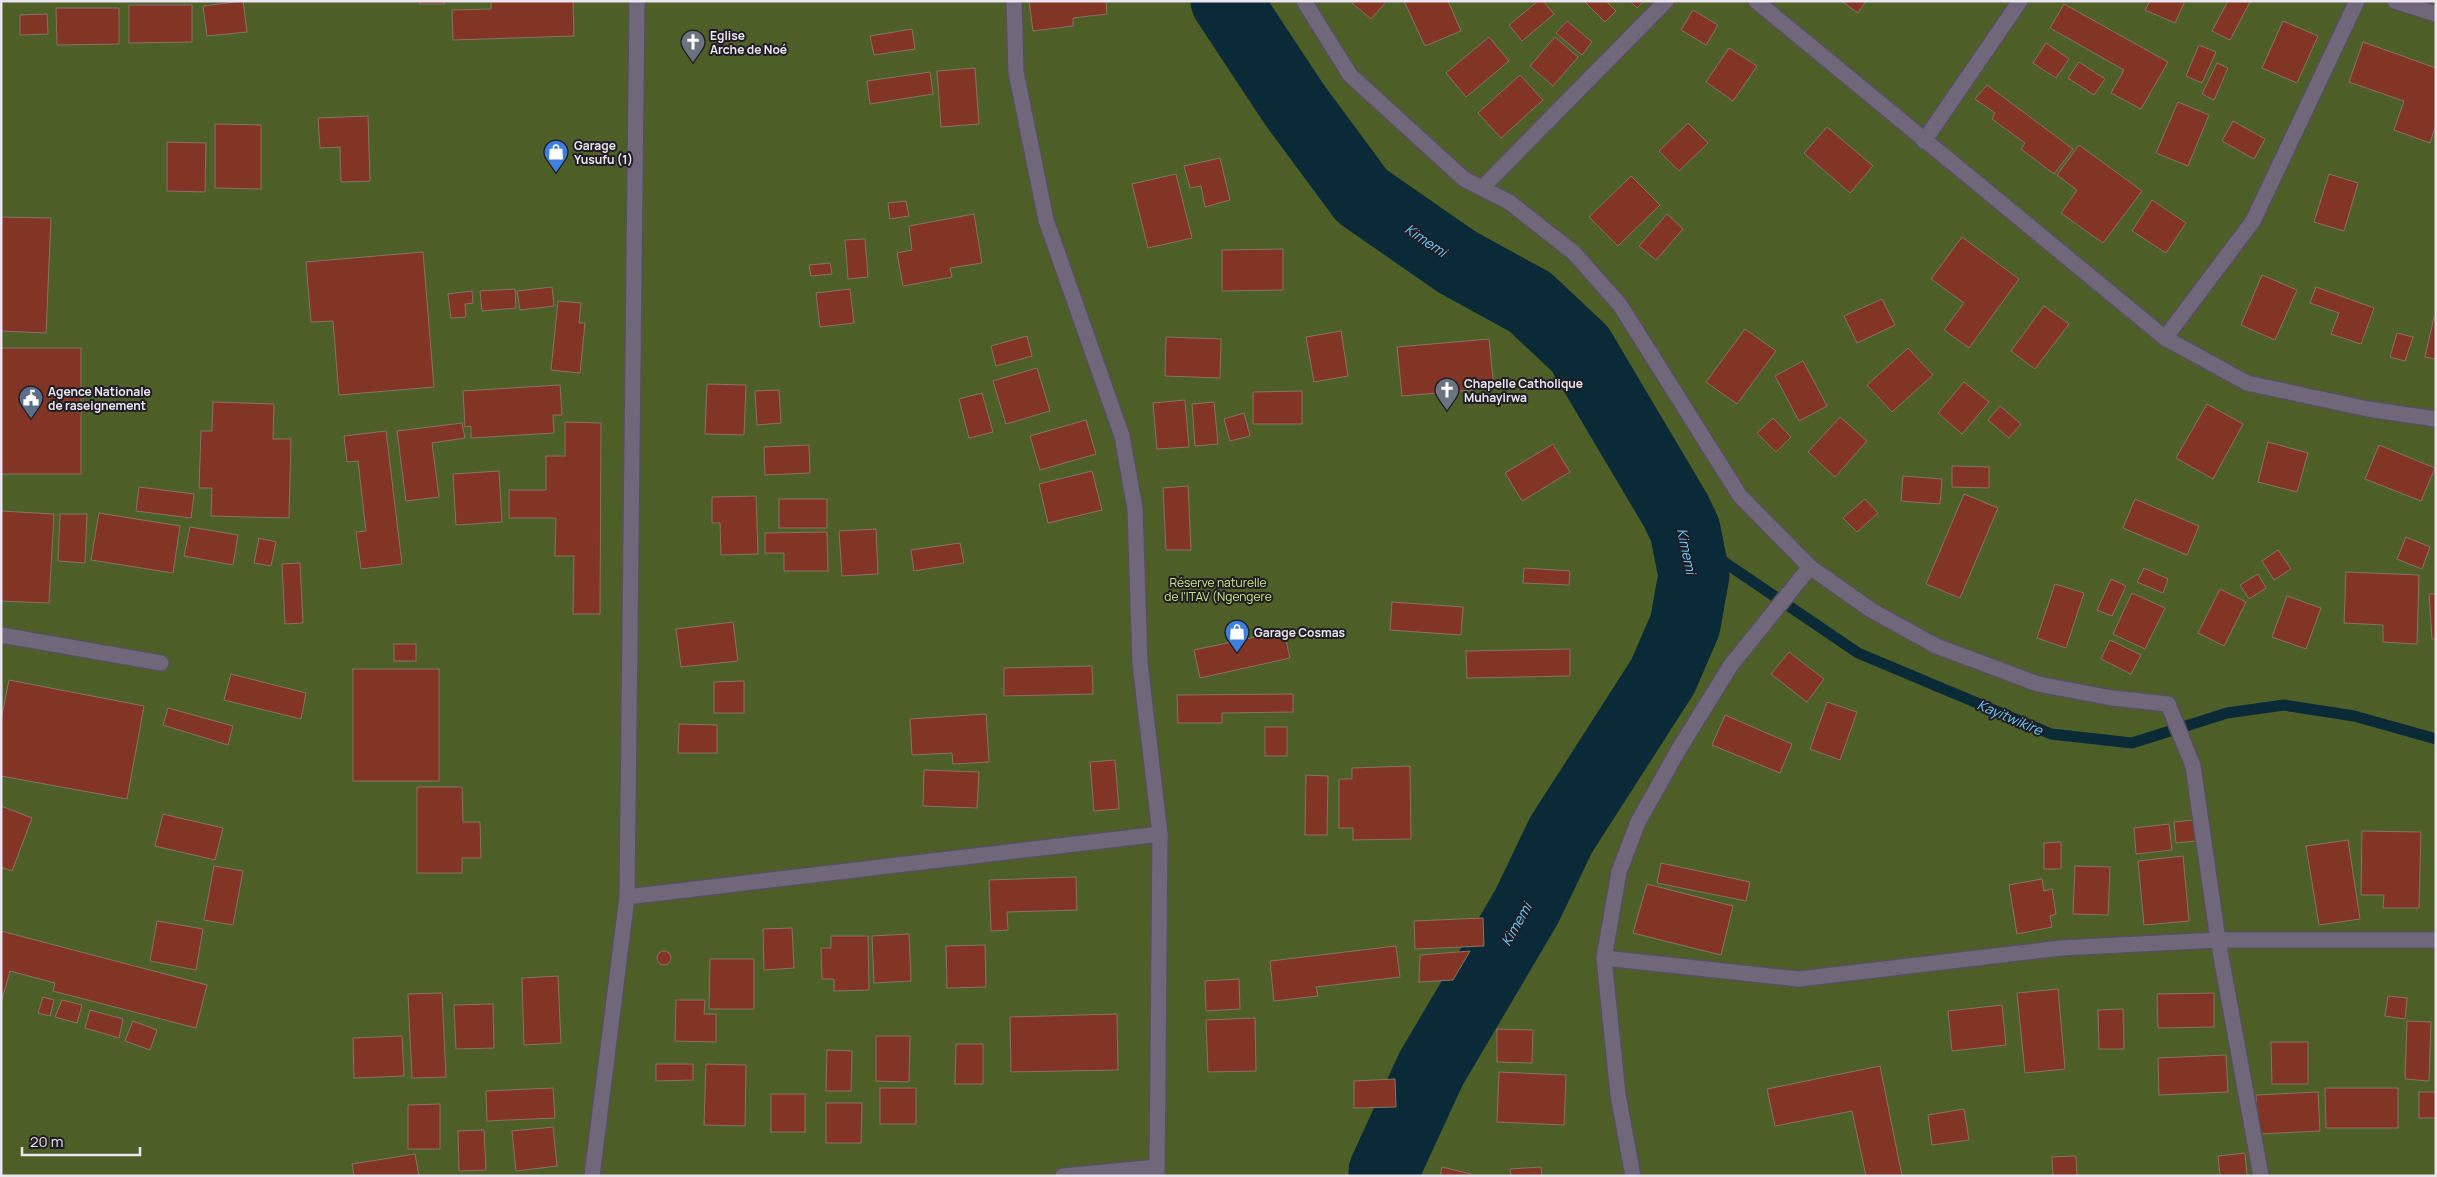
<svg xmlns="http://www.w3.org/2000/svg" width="2437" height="1177" font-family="Manrope,sans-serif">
<rect width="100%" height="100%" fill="#3b3343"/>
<rect fill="#4d5f27" x="1" y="1" width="2435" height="1175"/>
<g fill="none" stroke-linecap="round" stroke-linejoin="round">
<polyline stroke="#0b2a38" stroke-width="11" points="1685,530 1727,564 1858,653 2051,734 2132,743 2227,713 2284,705 2354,716 2436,739"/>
<polyline stroke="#0b2a38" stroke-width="71" points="1226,1 1294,104 1362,196 1457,262 1530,302 1580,349 1676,511 1685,530 1694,575 1685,625 1663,676 1561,835 1527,906 1431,1069 1384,1171 1384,1176"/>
</g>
<g fill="#823524" stroke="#88716b">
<polygon points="243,1 247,32 207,36 203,6"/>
<rect x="420" y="1" width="24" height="3"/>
<polygon points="491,1 573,1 574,36 453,40 452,10 491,9"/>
<polygon points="1029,1 1106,1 1107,14 1073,18 1073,26 1033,31"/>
<polygon points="1354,1 1387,1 1371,19 1352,3"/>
<polygon points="1404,1 1448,1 1461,31 1425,46"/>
<polygon points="1538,1 1543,1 1554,14 1522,41 1509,25"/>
<polygon points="1584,1 1606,1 1616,11 1605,22"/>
<polygon points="1630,1 1644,1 1637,8"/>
<polygon points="1841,1 1866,1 1858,13"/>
<polygon points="2150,1 2185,1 2175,23 2145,10"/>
<polygon points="2228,1 2250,2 2230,40 2212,31"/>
<polygon points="2064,4 2168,62 2141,109 2111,93 2124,70 2050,28"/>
<polygon points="129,5 192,5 192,42 129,43"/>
<polygon points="56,8 119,8 119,44 57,45"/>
<polygon points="1693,10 1718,25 1706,45 1681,30"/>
<polygon points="47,14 48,34 20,35 20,15"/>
<polygon points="1567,21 1592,42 1582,55 1556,33"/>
<polygon points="2283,21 2318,36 2297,83 2262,68"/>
<polygon points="912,29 915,49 874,55 870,36"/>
<polygon points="1489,37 1509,61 1466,97 1446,73"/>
<polygon points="1555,37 1578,57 1553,86 1530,66"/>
<polygon points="2363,42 2436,68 2436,125 2430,143 2394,130 2404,101 2349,82"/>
<polygon points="2046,43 2069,59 2056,78 2033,63"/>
<polygon points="2199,45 2216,52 2202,83 2186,76"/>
<polygon points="1729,48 1757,66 1733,101 1706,82"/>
<polygon points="2079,62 2105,79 2094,95 2068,78"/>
<polygon points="2217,63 2228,68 2214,100 2202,94"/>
<polygon points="975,68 979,124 941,127 937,71"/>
<polygon points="930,72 933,94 870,104 867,81"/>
<polygon points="1520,75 1543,100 1501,138 1478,113"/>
<polygon points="1987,85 2073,149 2054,174 2021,149 2025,143 1992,119 1995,113 1975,99"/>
<polygon points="2178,102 2209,115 2188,166 2156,153"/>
<polygon points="368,116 370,181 341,182 340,147 320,148 318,118"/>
<polygon points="2233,121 2265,139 2254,159 2222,141"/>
<polygon points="1688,123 1708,143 1679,171 1659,151"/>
<polygon points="215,124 261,125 261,189 215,188"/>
<polygon points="1827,127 1873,166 1850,193 1804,153"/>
<polygon points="167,142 206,143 205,192 167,191"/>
<polygon points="2079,145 2142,191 2103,243 2061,213 2077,190 2057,175"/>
<polygon points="1220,158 1230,200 1205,207 1201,186 1190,188 1184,166"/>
<polygon points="1176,174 1192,238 1148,248 1132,184"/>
<polygon points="2329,174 2358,183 2344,231 2314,222"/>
<polygon points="1631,176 1660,205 1618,246 1589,217"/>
<polygon points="2152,200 2186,223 2166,253 2132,231"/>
<polygon points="906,201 909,216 890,219 888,203"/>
<polygon points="974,214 982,263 950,268 952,277 903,286 897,253 912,250 909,226"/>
<polygon points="1667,214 1683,229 1656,260 1639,246"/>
<polygon points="1,217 51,218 46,333 1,331"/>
<polygon points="1962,237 2019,279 1969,348 1944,330 1964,303 1931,279"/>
<polygon points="865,239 868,277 848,279 845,240"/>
<polygon points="1283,249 1283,290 1222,291 1222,250"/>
<polygon points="423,252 434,387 339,395 333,321 311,322 306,262"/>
<polygon points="830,263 832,274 811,276 809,265"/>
<polygon points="2262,275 2297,290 2275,340 2241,325"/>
<polygon points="552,287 554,306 520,310 517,291"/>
<polygon points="2316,287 2374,308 2361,344 2331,334 2339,313 2310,303"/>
<polygon points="515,289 516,308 482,311 480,291"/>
<polygon points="850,289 854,323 820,327 816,293"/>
<polygon points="472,291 473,303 465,304 466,317 451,318 448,294"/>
<polygon points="1882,299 1895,325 1857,343 1844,316"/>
<polygon points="558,301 581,303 579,323 585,323 580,373 551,370"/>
<polygon points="2044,306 2069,324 2035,369 2011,351"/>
<polygon points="2434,317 2436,317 2436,359 2425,357"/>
<polygon points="1745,329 1776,351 1737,404 1706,382"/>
<polygon points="1341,331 1348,376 1314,382 1306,337"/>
<polygon points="2397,333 2413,337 2405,361 2390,357"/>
<polygon points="1027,336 1032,356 996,366 991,346"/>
<polygon points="1166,337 1221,339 1220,378 1165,376"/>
<polygon points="1489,339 1494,388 1402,396 1397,347"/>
<rect x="1" y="348" width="80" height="126"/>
<polygon points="1908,348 1933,375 1892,412 1867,385"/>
<polygon points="1803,361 1827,406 1799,421 1775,376"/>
<polygon points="1037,368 1050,411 1006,424 993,381"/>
<polygon points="1964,382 1989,402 1962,434 1938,413"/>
<polygon points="707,384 746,385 744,435 705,434"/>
<polygon points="560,385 562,415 553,415 554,433 471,438 471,426 465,427 463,391"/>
<polygon points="779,390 781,423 757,425 755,391"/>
<polygon points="1302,391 1302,424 1253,424 1253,392"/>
<polygon points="982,393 993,432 969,438 959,399"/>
<polygon points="1185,400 1189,447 1157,449 1153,403"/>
<polygon points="213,402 274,404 273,439 291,439 289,518 211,516 212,488 199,488 201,431 212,431"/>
<polygon points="1214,402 1218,444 1195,446 1192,404"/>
<polygon points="2207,404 2243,424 2213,479 2176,458"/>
<polygon points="2000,406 2021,424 2009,438 1988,420"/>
<polygon points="1244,413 1250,436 1230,441 1224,419"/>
<polygon points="1840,417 1867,441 1835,477 1808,452"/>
<polygon points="1773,418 1791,437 1776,452 1757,433"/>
<polygon points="1086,420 1096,454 1040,470 1030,436"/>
<polygon points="565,422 601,423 600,614 573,614 574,556 555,556 556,518 509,518 509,490 546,490 546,456 565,456"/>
<polygon points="462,423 465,438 432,443 439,497 406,501 397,431"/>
<polygon points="386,431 402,564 361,569 356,532 366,531 358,461 347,462 344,436"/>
<polygon points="2268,442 2308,453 2297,492 2258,482"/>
<polygon points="1553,444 1570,472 1522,501 1505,473"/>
<polygon points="809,445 810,473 765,475 764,447"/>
<polygon points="2379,445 2435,468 2421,501 2365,479"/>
<polygon points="1952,466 1989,467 1989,488 1952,487"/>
<polygon points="499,471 502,522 456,525 453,474"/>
<polygon points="1092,471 1102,510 1048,523 1039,484"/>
<polygon points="1903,476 1942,479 1940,504 1901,501"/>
<polygon points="1188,486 1191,550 1166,550 1163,488"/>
<polygon points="139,487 194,494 191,518 136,511"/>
<polygon points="1964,494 1998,508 1960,598 1926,584"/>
<polygon points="756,496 758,554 721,555 720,523 712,523 712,497"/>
<rect x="779" y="499" width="48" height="29"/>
<polygon points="1865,499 1878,513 1857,532 1843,518"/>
<polygon points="2135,499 2199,526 2187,555 2123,528"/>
<polygon points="1,511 54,514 49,603 1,601"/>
<polygon points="99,513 180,526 173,573 91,560"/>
<polygon points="60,514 87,514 85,563 58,561"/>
<polygon points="190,527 238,535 233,565 184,556"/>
<polygon points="876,529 878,574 842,576 839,531"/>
<polygon points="827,532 828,571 784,571 784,553 765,553 765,533"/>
<polygon points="2406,537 2430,547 2422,569 2397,559"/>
<polygon points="259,538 276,542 271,566 254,563"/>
<polygon points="960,543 964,563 914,571 911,550"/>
<polygon points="2278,550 2291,569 2274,580 2262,561"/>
<polygon points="300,563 303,623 285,624 282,564"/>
<polygon points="1524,568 1570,571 1569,585 1523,583"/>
<polygon points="2144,568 2168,579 2163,593 2137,582"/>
<polygon points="2346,572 2419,575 2417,644 2383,642 2383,625 2344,623"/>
<polygon points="2258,574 2266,588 2249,599 2240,585"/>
<polygon points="2111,579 2126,586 2112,616 2097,610"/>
<polygon points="2055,584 2084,593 2066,648 2037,638"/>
<polygon points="2220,589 2246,602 2224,646 2198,633"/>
<polygon points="2132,593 2165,608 2145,649 2113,634"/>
<polygon points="2429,594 2436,594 2436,639 2432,639"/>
<polygon points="2287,596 2321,608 2306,649 2272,637"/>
<polygon points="1392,602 1463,607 1461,635 1390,630"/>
<polygon points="733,622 738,661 681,667 676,629"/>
<polygon points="1284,631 1290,658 1200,678 1194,650"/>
<polygon points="2110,640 2141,655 2131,674 2101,659"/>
<rect x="394" y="644" width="22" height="17"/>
<polygon points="1570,649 1570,676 1467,678 1466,651"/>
<polygon points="1789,652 1824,679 1807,702 1771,674"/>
<polygon points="1092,666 1093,694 1004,696 1004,668"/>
<rect x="353" y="669" width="86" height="112"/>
<polygon points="231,674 306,693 301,719 224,700"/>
<polygon points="9,680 144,706 127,799 1,776 1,720"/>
<polygon points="744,681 744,713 714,713 714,682"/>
<polygon points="1293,694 1293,712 1222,713 1222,723 1178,723 1177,695"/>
<polygon points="1827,702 1857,712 1840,760 1810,749"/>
<polygon points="168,708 233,726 228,745 163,725"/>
<polygon points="986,714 989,762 953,764 952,753 912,755 910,719"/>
<polygon points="1725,715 1792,744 1780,773 1712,745"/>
<polygon points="679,724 717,725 717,753 678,753"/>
<rect x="1265" y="727" width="22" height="29"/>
<polygon points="1115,760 1119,809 1094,811 1090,762"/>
<polygon points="1410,766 1411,839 1353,840 1353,828 1339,828 1339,779 1352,779 1352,768"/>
<polygon points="924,770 979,772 977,808 923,806"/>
<polygon points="1306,775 1328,776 1327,835 1305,835"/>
<polygon points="417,787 462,787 463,822 480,822 481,858 462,858 462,873 417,873"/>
<polygon points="1,806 32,818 12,871 1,867"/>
<polygon points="163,814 223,828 215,860 155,846"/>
<polygon points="2193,820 2196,841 2176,843 2174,822"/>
<polygon points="2169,824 2172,850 2136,854 2134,828"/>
<polygon points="2362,831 2421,832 2419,908 2383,908 2384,895 2361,895"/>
<polygon points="2348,840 2360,919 2319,925 2306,846"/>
<polygon points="2061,842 2061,869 2044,869 2044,843"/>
<polygon points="2183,856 2189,921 2144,925 2138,861"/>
<polygon points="1661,863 1750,882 1746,901 1657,883"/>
<polygon points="214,866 243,871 233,925 204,920"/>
<polygon points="2075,866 2110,867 2108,915 2073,914"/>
<polygon points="1076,877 1077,910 1007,912 1008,930 991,931 989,880"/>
<polygon points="2042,879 2044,891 2052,889 2056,914 2050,916 2052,927 2017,934 2009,885"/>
<polygon points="1647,884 1733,906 1721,955 1633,933"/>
<polygon points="1483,918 1484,946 1415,949 1414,921"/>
<polygon points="157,921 203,929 196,970 150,961"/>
<polygon points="792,928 794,968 764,970 763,929"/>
<polygon points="1,931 207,985 196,1028 53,991 55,983 10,971 1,1003"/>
<polygon points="909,934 911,981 874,983 872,936"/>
<polygon points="831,936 868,936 869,990 834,991 834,979 822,979 821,948 831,948"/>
<polygon points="985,945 986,987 947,988 946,946"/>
<polygon points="1396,946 1400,977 1316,987 1318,996 1274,1001 1270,961"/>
<polygon points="1470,951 1453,980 1419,982 1420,955"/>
<circle cx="664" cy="958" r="7"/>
<polygon points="710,959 754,959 754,1009 709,1009"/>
<polygon points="558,976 561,1043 524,1045 522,978"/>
<polygon points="1239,979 1240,1009 1206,1011 1205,981"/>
<polygon points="2058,989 2065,1069 2025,1073 2017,993"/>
<polygon points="442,993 446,1077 412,1078 408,994"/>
<polygon points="2214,993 2214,1027 2158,1028 2157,994"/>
<polygon points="2388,996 2407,998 2405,1019 2385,1016"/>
<polygon points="43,997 54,1000 50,1016 38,1013"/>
<polygon points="62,1000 82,1005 77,1023 55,1017"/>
<polygon points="676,1000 705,1000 704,1014 716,1014 716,1042 675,1041"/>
<polygon points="493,1004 494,1048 456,1049 454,1005"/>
<polygon points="2002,1005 2006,1045 1952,1051 1948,1011"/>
<polygon points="2123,1009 2124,1049 2099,1049 2098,1010"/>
<polygon points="90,1010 123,1019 119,1038 85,1028"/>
<polygon points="1117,1014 1118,1070 1011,1072 1010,1017"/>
<polygon points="1255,1018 1256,1071 1208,1072 1206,1020"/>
<polygon points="133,1021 157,1030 150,1050 125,1041"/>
<polygon points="2407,1021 2431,1022 2429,1081 2405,1079"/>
<polygon points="1497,1029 1533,1030 1532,1063 1497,1062"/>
<polygon points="402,1036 404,1076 354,1078 353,1038"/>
<polygon points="876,1036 910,1036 909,1082 876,1081"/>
<polygon points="2271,1042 2308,1042 2308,1084 2272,1084"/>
<polygon points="956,1044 983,1044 983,1084 955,1084"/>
<polygon points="827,1050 852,1051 851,1091 826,1091"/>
<polygon points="2226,1055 2228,1092 2159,1095 2158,1058"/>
<polygon points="656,1064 693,1064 693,1080 656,1081"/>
<polygon points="706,1064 746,1065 745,1126 704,1125"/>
<polygon points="1880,1066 1902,1176 1866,1176 1852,1111 1775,1126 1767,1089"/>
<polygon points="1499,1072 1566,1075 1564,1125 1497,1122"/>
<polygon points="1395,1079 1396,1107 1354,1108 1354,1081"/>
<polygon points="553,1088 555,1118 487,1121 486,1091"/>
<rect x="880" y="1088" width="36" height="36"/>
<polygon points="2325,1088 2398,1088 2398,1128 2326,1128"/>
<polygon points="2318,1092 2320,1131 2258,1134 2256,1095"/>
<rect x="2419" y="1092" width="17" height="26"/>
<rect x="771" y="1094" width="34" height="38"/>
<polygon points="826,1103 862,1103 861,1143 826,1143"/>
<polygon points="440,1104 440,1149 408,1149 408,1105"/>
<polygon points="1964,1109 1969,1140 1932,1145 1928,1115"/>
<polygon points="553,1127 557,1166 516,1171 512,1131"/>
<polygon points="484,1130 486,1170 459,1171 458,1131"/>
<polygon points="2245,1153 2247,1176 2220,1176 2218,1156"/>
<polygon points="415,1154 419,1176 354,1176 352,1164"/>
<polygon points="2076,1156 2077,1176 2053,1176 2052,1157"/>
<polygon points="1442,1167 1471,1174 1470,1176 1440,1176"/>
<polygon points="1541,1167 1542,1176 1511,1176 1510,1169"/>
</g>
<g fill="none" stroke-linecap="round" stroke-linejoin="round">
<defs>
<g id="minor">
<polyline points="1014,1 1016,72 1046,220 1122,436 1135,509 1140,663 1160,834 1157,1176"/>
<polyline points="1304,1 1350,75 1464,179 1509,202 1574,253 1620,305 1740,496 1810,567 1871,610 1936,646 2038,684 2112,698 2168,704 2193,766 2218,940 2261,1176"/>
<polyline points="1756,1 2165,338 2247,383 2368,409 2436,419"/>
<polyline points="2395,1 2436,14"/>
<polyline points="1924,141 2020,1"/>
<polyline points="1482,188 1666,1"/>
<polyline points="2165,338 2253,221 2357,1"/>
<polyline points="1,635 161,663"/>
<polyline points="627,897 1160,834"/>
<polyline points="1604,958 1799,979 2061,948 2218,940 2436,940"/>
<polyline points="592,1176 627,897 637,1"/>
<polyline points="1063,1176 1157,1167"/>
<polyline points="1633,1176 1618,1095 1604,958 1619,872 1638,822 1679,749 1731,665 1810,567"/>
</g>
</defs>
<use href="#minor" stroke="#56505d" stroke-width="18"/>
<use href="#minor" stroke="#70687a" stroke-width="15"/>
</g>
<defs>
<symbol id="church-pin" viewBox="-11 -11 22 30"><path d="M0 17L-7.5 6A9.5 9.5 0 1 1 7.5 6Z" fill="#6b7280" stroke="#201d24"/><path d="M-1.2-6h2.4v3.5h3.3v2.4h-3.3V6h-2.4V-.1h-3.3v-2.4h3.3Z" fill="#fff"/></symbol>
<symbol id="shop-pin" viewBox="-11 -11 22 30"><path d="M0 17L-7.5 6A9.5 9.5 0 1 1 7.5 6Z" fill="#3f7fe0" stroke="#201d24"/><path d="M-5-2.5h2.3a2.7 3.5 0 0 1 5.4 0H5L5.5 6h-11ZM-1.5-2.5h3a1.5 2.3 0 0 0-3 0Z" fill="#fff"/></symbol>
<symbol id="civic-pin" viewBox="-11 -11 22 30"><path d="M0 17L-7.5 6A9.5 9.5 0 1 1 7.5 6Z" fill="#5c6f8a" stroke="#201d24"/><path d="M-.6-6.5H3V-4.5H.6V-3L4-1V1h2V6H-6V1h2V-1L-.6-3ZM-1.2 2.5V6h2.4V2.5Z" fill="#fff"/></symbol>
</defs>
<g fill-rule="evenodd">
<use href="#church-pin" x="679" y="28" width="28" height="38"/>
<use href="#shop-pin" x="542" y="138" width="28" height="38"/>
<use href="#church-pin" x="1433" y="376" width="28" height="38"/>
<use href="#civic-pin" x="17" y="384" width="28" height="38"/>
<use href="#shop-pin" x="1223" y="618" width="28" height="38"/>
</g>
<g text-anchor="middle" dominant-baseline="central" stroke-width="4" stroke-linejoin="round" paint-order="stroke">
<g font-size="12" font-weight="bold" fill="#eae5ef" stroke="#201d24" text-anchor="start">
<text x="710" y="35">Eglise<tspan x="710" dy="14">Arche de Noé</tspan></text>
<text x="574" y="145">Garage<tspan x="574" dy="14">Yusufu (1)</tspan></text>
<text x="1464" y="383">Chapelle Catholique<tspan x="1464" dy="14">Muhayirwa</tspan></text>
<text x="48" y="391">Agence Nationale<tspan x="48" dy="14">de raseignement</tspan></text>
<text x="1254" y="632">Garage Cosmas</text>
</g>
<g font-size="12" fill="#c7eb7f" stroke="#201d24">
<text x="1218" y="582">Réserve naturelle<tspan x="1218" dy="14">de l'ITAV (Ngengere</tspan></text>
</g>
<g font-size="14" font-style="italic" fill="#69ccf9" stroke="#201d24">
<text transform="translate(1426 240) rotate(34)">Kimemi</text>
<text transform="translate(1687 551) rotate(78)">Kimemi</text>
<text transform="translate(2010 717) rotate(23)">Kayitwikire</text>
<text transform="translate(1516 924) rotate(-60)">Kimemi</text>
</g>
</g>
<rect width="2437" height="1177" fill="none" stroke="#eae5ef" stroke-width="5"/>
<path d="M22 1147v8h118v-8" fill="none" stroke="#eae5ef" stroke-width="2.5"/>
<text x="30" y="1147" font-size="15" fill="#eae5ef" stroke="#201d24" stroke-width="4" paint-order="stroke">20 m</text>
</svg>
